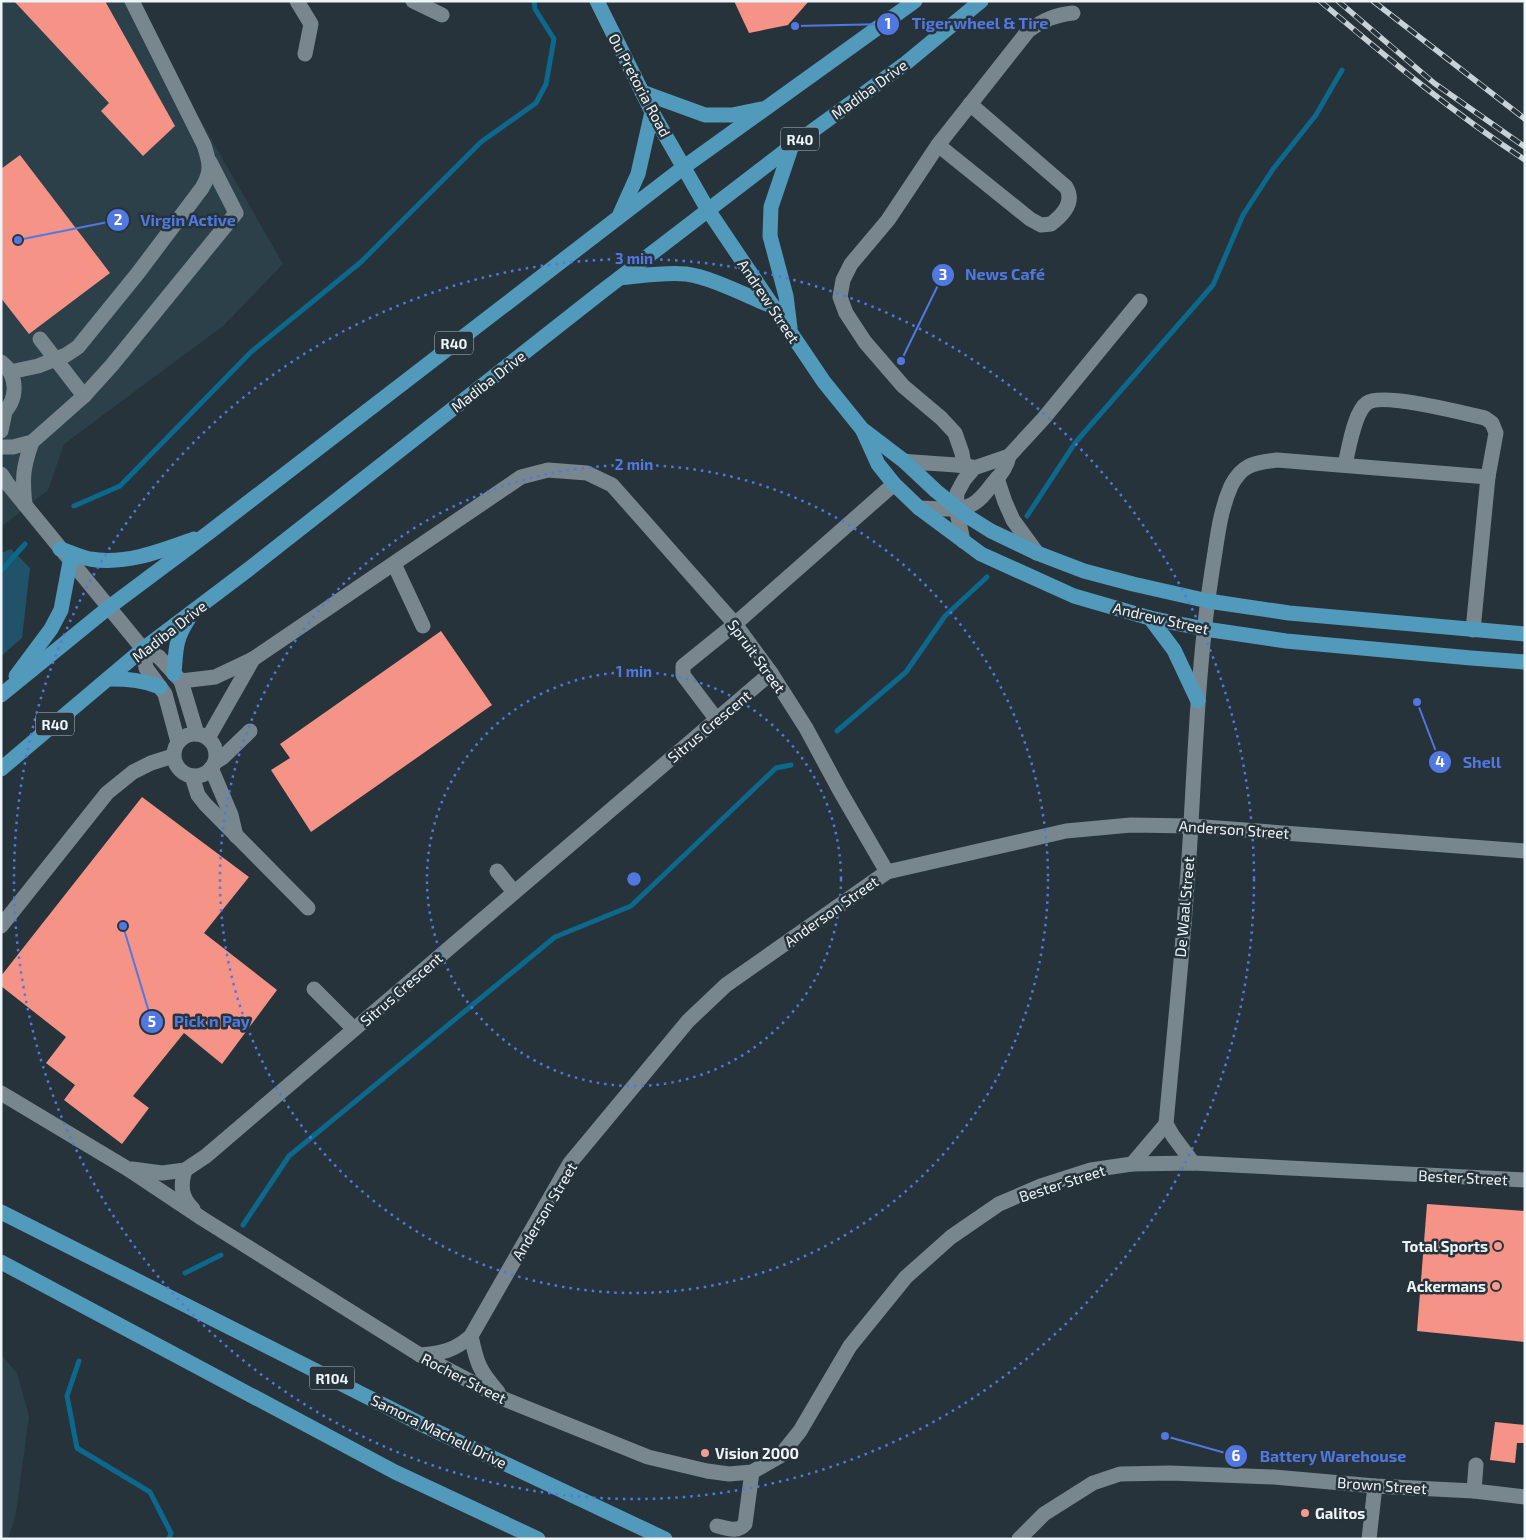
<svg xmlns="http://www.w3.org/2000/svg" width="1526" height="1540" font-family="'Exo 2',sans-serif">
<rect width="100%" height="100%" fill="#27333a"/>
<g fill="#2c404a">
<polygon points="1,1 132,1 283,264 223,326 64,444 48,490 1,527"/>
<polygon points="1,1355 17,1373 29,1416 16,1513 8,1539 1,1539"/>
</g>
<polygon fill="#20526a" points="11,549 30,568 22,638 1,656 1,553"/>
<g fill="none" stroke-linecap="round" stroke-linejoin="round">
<g stroke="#0c688c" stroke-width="5">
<polyline points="74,506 120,486 251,352 361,262 481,142 536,103 546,84 554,39 535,9 534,1"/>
<polyline points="1027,516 1075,443 1213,285 1243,215 1273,169 1316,115 1342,70"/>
<polyline points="1,571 25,544"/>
<polyline points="837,731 906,672 945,616 987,577"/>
<polyline points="243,1225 289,1156 555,937 631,906 776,768 791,765"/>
<polyline points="185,1273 221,1255"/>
<polyline points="79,1361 67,1396 77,1448 150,1492 171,1533 169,1539"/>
</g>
</g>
<g fill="#f59387">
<polygon points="14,1 105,1 175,126 143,156 101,111 109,103"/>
<polygon points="734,1 809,1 788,25 749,33"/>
<polygon points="20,155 110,273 29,334 1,298 1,169"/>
<polygon points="441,631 492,705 311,832 271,770 290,758 280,744"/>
<polygon points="142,797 249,877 204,933 277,990 222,1064 184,1033 133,1096 149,1108 122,1144 64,1100 75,1085 46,1063 66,1037 1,986 1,976"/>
<polygon points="1427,1204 1525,1211 1525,1342 1417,1331"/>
<polygon points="1495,1422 1525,1425 1525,1443 1517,1443 1515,1463 1490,1460"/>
</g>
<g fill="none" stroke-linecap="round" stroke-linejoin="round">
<g stroke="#78868e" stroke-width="15">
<polyline points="297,1 311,24 305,54"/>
<polyline points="413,1 442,15"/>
<path d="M938,145L1030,219L1041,225L1051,224C1063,215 1075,202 1066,187L970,104"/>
<polyline points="40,339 84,396"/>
<path d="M1,362C19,376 18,401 1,415"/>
<path d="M10,372L38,366L66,355L78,347L138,273L202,188C212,171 210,163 204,145L132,1"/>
<polyline points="1,431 5,412"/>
<polyline points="1,447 13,447 32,442 84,396 112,365 236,213 210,162"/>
<path d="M904,461C926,464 949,463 972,467"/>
<path d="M1345,464C1349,449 1354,412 1367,403C1382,392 1463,413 1485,418L1492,423L1496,433L1488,477L1473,630"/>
<path d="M964,466L962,453L955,433L941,418L903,386L865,342L846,313L840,297L843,280L851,264L888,220L938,145L1028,31C1043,20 1055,15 1073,13"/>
<polyline points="1,474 7,483 143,649 159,657 181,681 197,734"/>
<polyline points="997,478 1005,502 1013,520 1037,553"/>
<path d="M25,505C22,478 23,467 32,442"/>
<path d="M919,508C935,508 957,512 971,505C980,501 987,491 993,483C1001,475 1007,467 1009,456"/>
<polyline points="963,541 956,508 957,493 964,480 974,468 1009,456 1044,418 1140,301"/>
<polyline points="394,564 423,626"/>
<polyline points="143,649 146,668 165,694 178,742"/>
<polyline points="181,681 215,677 253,659"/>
<polyline points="717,720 683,675 683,666 735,624 894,484"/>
<circle cx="195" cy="755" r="21"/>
<polyline points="208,738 253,659 521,477 548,470 587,473 612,485 735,624 771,673 806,728 840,791 887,872"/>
<polyline points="215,762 222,758 250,731"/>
<polyline points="211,768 231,815 236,836"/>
<polyline points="192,776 198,795 205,804 308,908"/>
<polyline points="497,871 514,892"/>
<polyline points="1,926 107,793 133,772 151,763 173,756"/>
<polyline points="314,989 354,1029"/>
<polyline points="1,1093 128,1169 203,1219 420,1355 504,1399 648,1457 707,1471 729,1474 752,1472 780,1456 800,1431 850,1346 906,1277 951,1237 999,1204 1041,1186 1091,1170 1132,1164 1193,1163 1525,1180"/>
<path d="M1193,1163L1173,1136L1166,1124C1175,1024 1186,923 1191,823C1196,738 1199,654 1212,571C1217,542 1219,513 1231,486C1242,464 1254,463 1277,460L1488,477"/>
<polyline points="1132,1164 1166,1124"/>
<polyline points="132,1169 162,1173 185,1170 206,1156 771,673"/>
<path d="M185,1170C180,1186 181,1197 193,1209"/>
<path d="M471,1336C477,1364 479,1370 498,1392"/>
<path d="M420,1355C442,1353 454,1351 471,1336L570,1163L688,1021L726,985L887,872L1066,831L1131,825L1191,826L1525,851"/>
<polyline points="1474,1491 1476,1465"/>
<path d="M717,1526C727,1528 738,1533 745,1524L752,1472"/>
<polyline points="1019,1539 1044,1514 1093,1483 1120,1474 1170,1473 1274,1477 1375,1486 1474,1491 1525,1497"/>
<polyline points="1369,1539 1375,1486"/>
</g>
<g stroke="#529abc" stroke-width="15">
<polyline points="597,1 652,112 708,210 824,382 862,429 904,461 936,491 967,516 991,531 1037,553 1084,571 1133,584 1208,601 1289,613 1525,634"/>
<polyline points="642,92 705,115 732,115 761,109"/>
<polyline points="620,214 638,174 652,112"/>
<path d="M620,278C641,276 664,272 686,274C711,277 749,297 774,307"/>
<polyline points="790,328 786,296 770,236 771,207 792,145"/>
<polyline points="863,431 878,464 894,484 919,508 981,554 1074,596 1150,618 1205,629 1286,641 1471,658 1525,662"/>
<path d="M60,549C70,552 80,557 90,559C126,565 161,551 194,539"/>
<polyline points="1150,618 1174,650 1198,701"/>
<path d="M174,674C176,649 175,639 189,618"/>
<polyline points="16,676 51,629 61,610 70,562"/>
<path d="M109,679C127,679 143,680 160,687"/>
<polyline points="1,695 108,608 207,534 684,167 915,1"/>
<polyline points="1,769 143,649 249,569 600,293 793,145 906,63 981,1"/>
<polyline points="1,1212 423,1425 665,1539"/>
<polyline points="1,1262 395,1472 538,1539"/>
</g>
<defs>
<g id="rail">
<path d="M1320,1C1386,57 1452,112 1525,160"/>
<polyline points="1338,1 1434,83 1525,147"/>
<polyline points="1373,1 1525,119"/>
</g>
</defs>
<use href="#rail" stroke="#c8d1d6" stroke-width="5.5"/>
<use href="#rail" stroke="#27333a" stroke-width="4" stroke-dasharray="11" stroke-linecap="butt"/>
</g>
<g fill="none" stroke="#5178e0" stroke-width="2.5" stroke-dasharray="2.5 5">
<circle cx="634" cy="879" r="207"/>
<circle cx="634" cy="879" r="414"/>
<circle cx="634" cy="879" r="620"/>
</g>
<g fill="#f59c91" stroke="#27333a" stroke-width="2">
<circle cx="1498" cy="1246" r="5"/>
<circle cx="1496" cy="1286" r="5"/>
<circle cx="705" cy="1453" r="5"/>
<circle cx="1305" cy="1513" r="5"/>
</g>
<g text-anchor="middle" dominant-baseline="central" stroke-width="5" stroke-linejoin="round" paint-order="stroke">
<g fill="#27333a" stroke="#b2bbc0" stroke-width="1">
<rect x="781" y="127.5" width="38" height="23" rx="4"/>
<rect x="435" y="331.5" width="38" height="23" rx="4"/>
<rect x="36" y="712.5" width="38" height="23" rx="4"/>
<rect x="309.5" y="1366.5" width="45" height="23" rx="4"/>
</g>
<g font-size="14" font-weight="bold" fill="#edf5fa">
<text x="800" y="139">R40</text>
<text x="454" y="343">R40</text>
<text x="55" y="724">R40</text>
<text x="332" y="1378">R104</text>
</g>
<g font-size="15" fill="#edf5fa" stroke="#27333a">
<text transform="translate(640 85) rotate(62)">Ou Pretoria Road</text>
<text transform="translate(869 89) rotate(-36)">Madiba Drive</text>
<text transform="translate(769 301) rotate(56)">Andrew Street</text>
<text transform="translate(488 381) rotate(-38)">Madiba Drive</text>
<text transform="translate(1161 618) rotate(13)">Andrew Street</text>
<text transform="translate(169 631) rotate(-38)">Madiba Drive</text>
<text transform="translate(757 656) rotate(54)">Spruit Street</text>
<text transform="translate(709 726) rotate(-40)">Sitrus Crescent</text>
<text transform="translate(1234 829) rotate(4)">Anderson Street</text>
<text transform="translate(1184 907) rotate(-85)">De Waal Street</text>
<text transform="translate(831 911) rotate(-35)">Anderson Street</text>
<text transform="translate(401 989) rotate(-41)">Sitrus Crescent</text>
<text transform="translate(1463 1177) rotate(3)">Bester Street</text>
<text transform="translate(1062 1183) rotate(-18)">Bester Street</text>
<text transform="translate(544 1211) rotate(-59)">Anderson Street</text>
<text transform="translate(464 1378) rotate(27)">Rocher Street</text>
<text transform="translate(439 1431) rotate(26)">Samora Machell Drive</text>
<text transform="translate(1382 1485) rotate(4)">Brown Street</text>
</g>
<g font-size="15" font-weight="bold" fill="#edf5fa" stroke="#27333a" text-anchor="end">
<text x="1488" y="1246">Total Sports</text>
<text x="1486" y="1286">Ackermans</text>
<text x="715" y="1453" text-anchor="start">Vision 2000</text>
<text x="1315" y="1513" text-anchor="start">Galitos</text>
</g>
</g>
<circle cx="634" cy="879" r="8" fill="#5178e0" stroke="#27333a" stroke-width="2.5"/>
<g font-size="15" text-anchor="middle" font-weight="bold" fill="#5178e0" stroke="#27333a" stroke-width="5" stroke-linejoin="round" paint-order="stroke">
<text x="634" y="264">3 min</text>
<text x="634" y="470">2 min</text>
<text x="634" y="677">1 min</text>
</g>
<path fill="none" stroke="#5178e0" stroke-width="2" d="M795 26L888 24M18 240L118 220M901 361L943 275M1417 702L1440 762M123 926L152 1022M1165 1436L1236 1456"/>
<g fill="#5178e0" stroke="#27333a" stroke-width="2">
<circle cx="795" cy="26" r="5"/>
<circle cx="18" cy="240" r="5"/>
<circle cx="901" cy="361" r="5"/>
<circle cx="1417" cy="702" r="5"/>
<circle cx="123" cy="926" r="5"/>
<circle cx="1165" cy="1436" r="5"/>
<circle cx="888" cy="24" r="12"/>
<circle cx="118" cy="220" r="12"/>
<circle cx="943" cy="275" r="12"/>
<circle cx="1440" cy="762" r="12"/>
<circle cx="152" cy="1022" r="12"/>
<circle cx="1236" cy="1456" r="12"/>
</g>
<g font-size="15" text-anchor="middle" font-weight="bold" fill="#fff">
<text x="888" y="29">1</text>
<text x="118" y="225">2</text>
<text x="943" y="280">3</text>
<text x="1440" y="767">4</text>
<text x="152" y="1027">5</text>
<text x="1236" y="1461">6</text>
</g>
<g font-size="16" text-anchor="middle" font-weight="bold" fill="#5178e0" stroke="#27333a" stroke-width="5" stroke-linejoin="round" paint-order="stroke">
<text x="980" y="29">Tiger wheel &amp; Tire</text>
<text x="188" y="226">Virgin Active</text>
<text x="1005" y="280">News Café</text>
<text x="1482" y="768">Shell</text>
<text x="212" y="1027">Pick n Pay</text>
<text x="1333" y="1462">Battery Warehouse</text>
</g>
<rect width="1526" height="1540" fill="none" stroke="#edf5fa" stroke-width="5"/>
</svg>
